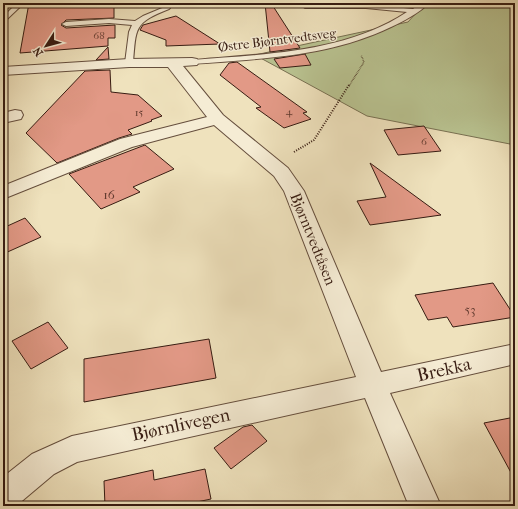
<svg xmlns="http://www.w3.org/2000/svg" width="518" height="509" font-family="'IM FELL French Canon',serif">
<rect width="100%" height="100%" fill="#efe2bd"/>
<filter id="stains"><feTurbulence type="fractalNoise" baseFrequency=".005" numOctaves="4"/><feColorMatrix values="0 0 0 0 .2 0 0 0 0 .09 0 0 0 0 .02 0 0 0 .5 -.17"/></filter>
<radialGradient id="worn" r=".72"><stop offset=".6" stop-color="#630" stop-opacity="0"/><stop offset="1" stop-color="#630" stop-opacity=".3"/></radialGradient>
<polygon fill="#b9c391" stroke="#787052" points="425,3 515,3 515,145 367,116 255,55 408,22"/>
<g fill="#e29986" stroke="#371c12">
<polygon points="29,3 114,3 114,18 66,20 61,25 66,28 115,25 115,38 108,38 108,46 20,53"/>
<polygon points="265,3 271,3 300,48 270,52"/>
<polygon points="176,16 220,44 166,46 166,40 140,30 143,25"/>
<polygon points="108,47 109,59 96,60"/>
<polygon points="305,54 311,65 280,68 274,59"/>
<polygon points="237,62 307,112 303,113 311,119 284,128 256,108 261,107 220,75 229,63"/>
<polygon points="110,70 111,92 138,95 162,116 151,120 152,121 128,130 132,134 119,138 57,163 26,133 85,71"/>
<polygon points="424,126 441,151 398,155 384,130"/>
<polygon points="145,145 174,169 133,187 140,192 101,209 69,174"/>
<polygon points="370,163 441,215 370,225 357,201 386,197"/>
<polygon points="25,218 41,237 3,254 3,228"/>
<polygon points="493,283 515,317 453,327 447,317 428,320 415,295"/>
<polygon points="48,322 68,348 31,369 12,341"/>
<polygon points="209,339 216,378 84,402 84,359"/>
<polygon points="515,417 515,480 484,423"/>
<polygon points="252,425 267,441 231,469 214,448 243,427"/>
<polygon points="205,469 211,499 192,503 193,506 105,506 104,481 153,470 154,480"/>
</g>
<g fill="none" stroke-linecap="round" stroke-linejoin="round">
<defs>
<g id="service">
<polygon points="17,3 24,3 3,23 3,17"/>
<path d="M421,3H429C419,13 404,21 391,27C329,57 259,59 192,64L188,62L192,60C264,54 345,53 407,12L366,8H305L302,6L303,5L366,4L413,9Z"/>
<path d="M167,6L170,8L169,9C134,23 136,27 133,63L129,65L125,63L129,32L132,25L109,23L66,26L62,24L66,22L109,19L135,21L143,16Z"/>
</g>
<g id="minor">
<polygon points="192,58 197,59 199,62 197,65 183,66 223,115 288,168 304,191 381,372 515,344 515,364 390,393 441,506 409,506 365,398 77,462 54,474 16,506 3,506 3,477 32,454 72,436 356,377 284,191 274,176 214,125 132,147 3,199 3,186 120,139 207,117 168,67 129,67 3,75 3,67 129,59"/>
<polygon points="15,110 21,111 23,115 21,119 3,123 3,113"/>
</g>
</defs>
<use href="#service" stroke="#654e3d" stroke-width="2"/>
<use href="#minor" stroke="#654e3d" stroke-width="2"/>
<polyline stroke="#371c12" stroke-width="1.5" stroke-dasharray="0.5 1" stroke-linecap="butt" points="349,86 364,62 361,55"/>
<polyline stroke="#371c12" stroke-width="2" stroke-dasharray="1 1.5" stroke-linecap="butt" points="294,152 314,140 349,85"/>
<use href="#service" fill="#f5ecd4" fill-rule="evenodd"/>
<use href="#minor" fill="#f5ecd4" fill-rule="evenodd"/>
</g>
<g text-anchor="middle" dominant-baseline="central" stroke-width="3" stroke-linejoin="round" paint-order="stroke">
<g font-size="11" fill="#623b2f">
<text x="99" y="35">68</text>
<text x="289" y="111">4</text>
<text x="139" y="112">15</text>
<text x="424" y="141">6</text>
</g>
<g font-size="13" fill="#371c12" stroke="#f5ecd4">
<text transform="translate(277 40) rotate(-7)">Østre Bjørntvedtsveg</text>
</g>
<g font-size="13" fill="#623b2f">
<text x="109" y="194">16</text>
<text x="470" y="309">53</text>
</g>
<g font-size="15" fill="#371c12" stroke="#f5ecd4">
<text transform="translate(313 239) rotate(68)">Bjørntvedtåsen</text>
</g>
<g font-size="18" fill="#371c12" stroke="#f5ecd4">
<text transform="translate(444 370) rotate(-13)">Brekka</text>
<text transform="translate(181 425) rotate(-12)">Bjørnlivegen</text>
</g>
</g>
<rect width="518" height="509" fill="none" stroke="#efe2bd" stroke-width="16"/>
<rect x="4" y="4" width="510" height="501" fill="none" stroke="#371c12" stroke-width="2"/>
<rect x="8" y="8" width="502" height="493" fill="none" stroke="#371c12"/>
<g transform="translate(46 46) rotate(234)" stroke="#f5ecd4" stroke-width="3" paint-order="stroke">
<path d="M0-3L7 15L0 10L-7 15Z" fill="#371c12"/>
<text y="-6" font-size="11" font-weight="bold" text-anchor="middle" fill="#371c12">N</text>
</g>
<rect width="100%" height="100%" filter="url(#stains)"/>
<rect width="100%" height="100%" fill="url(#worn)"/>
</svg>
